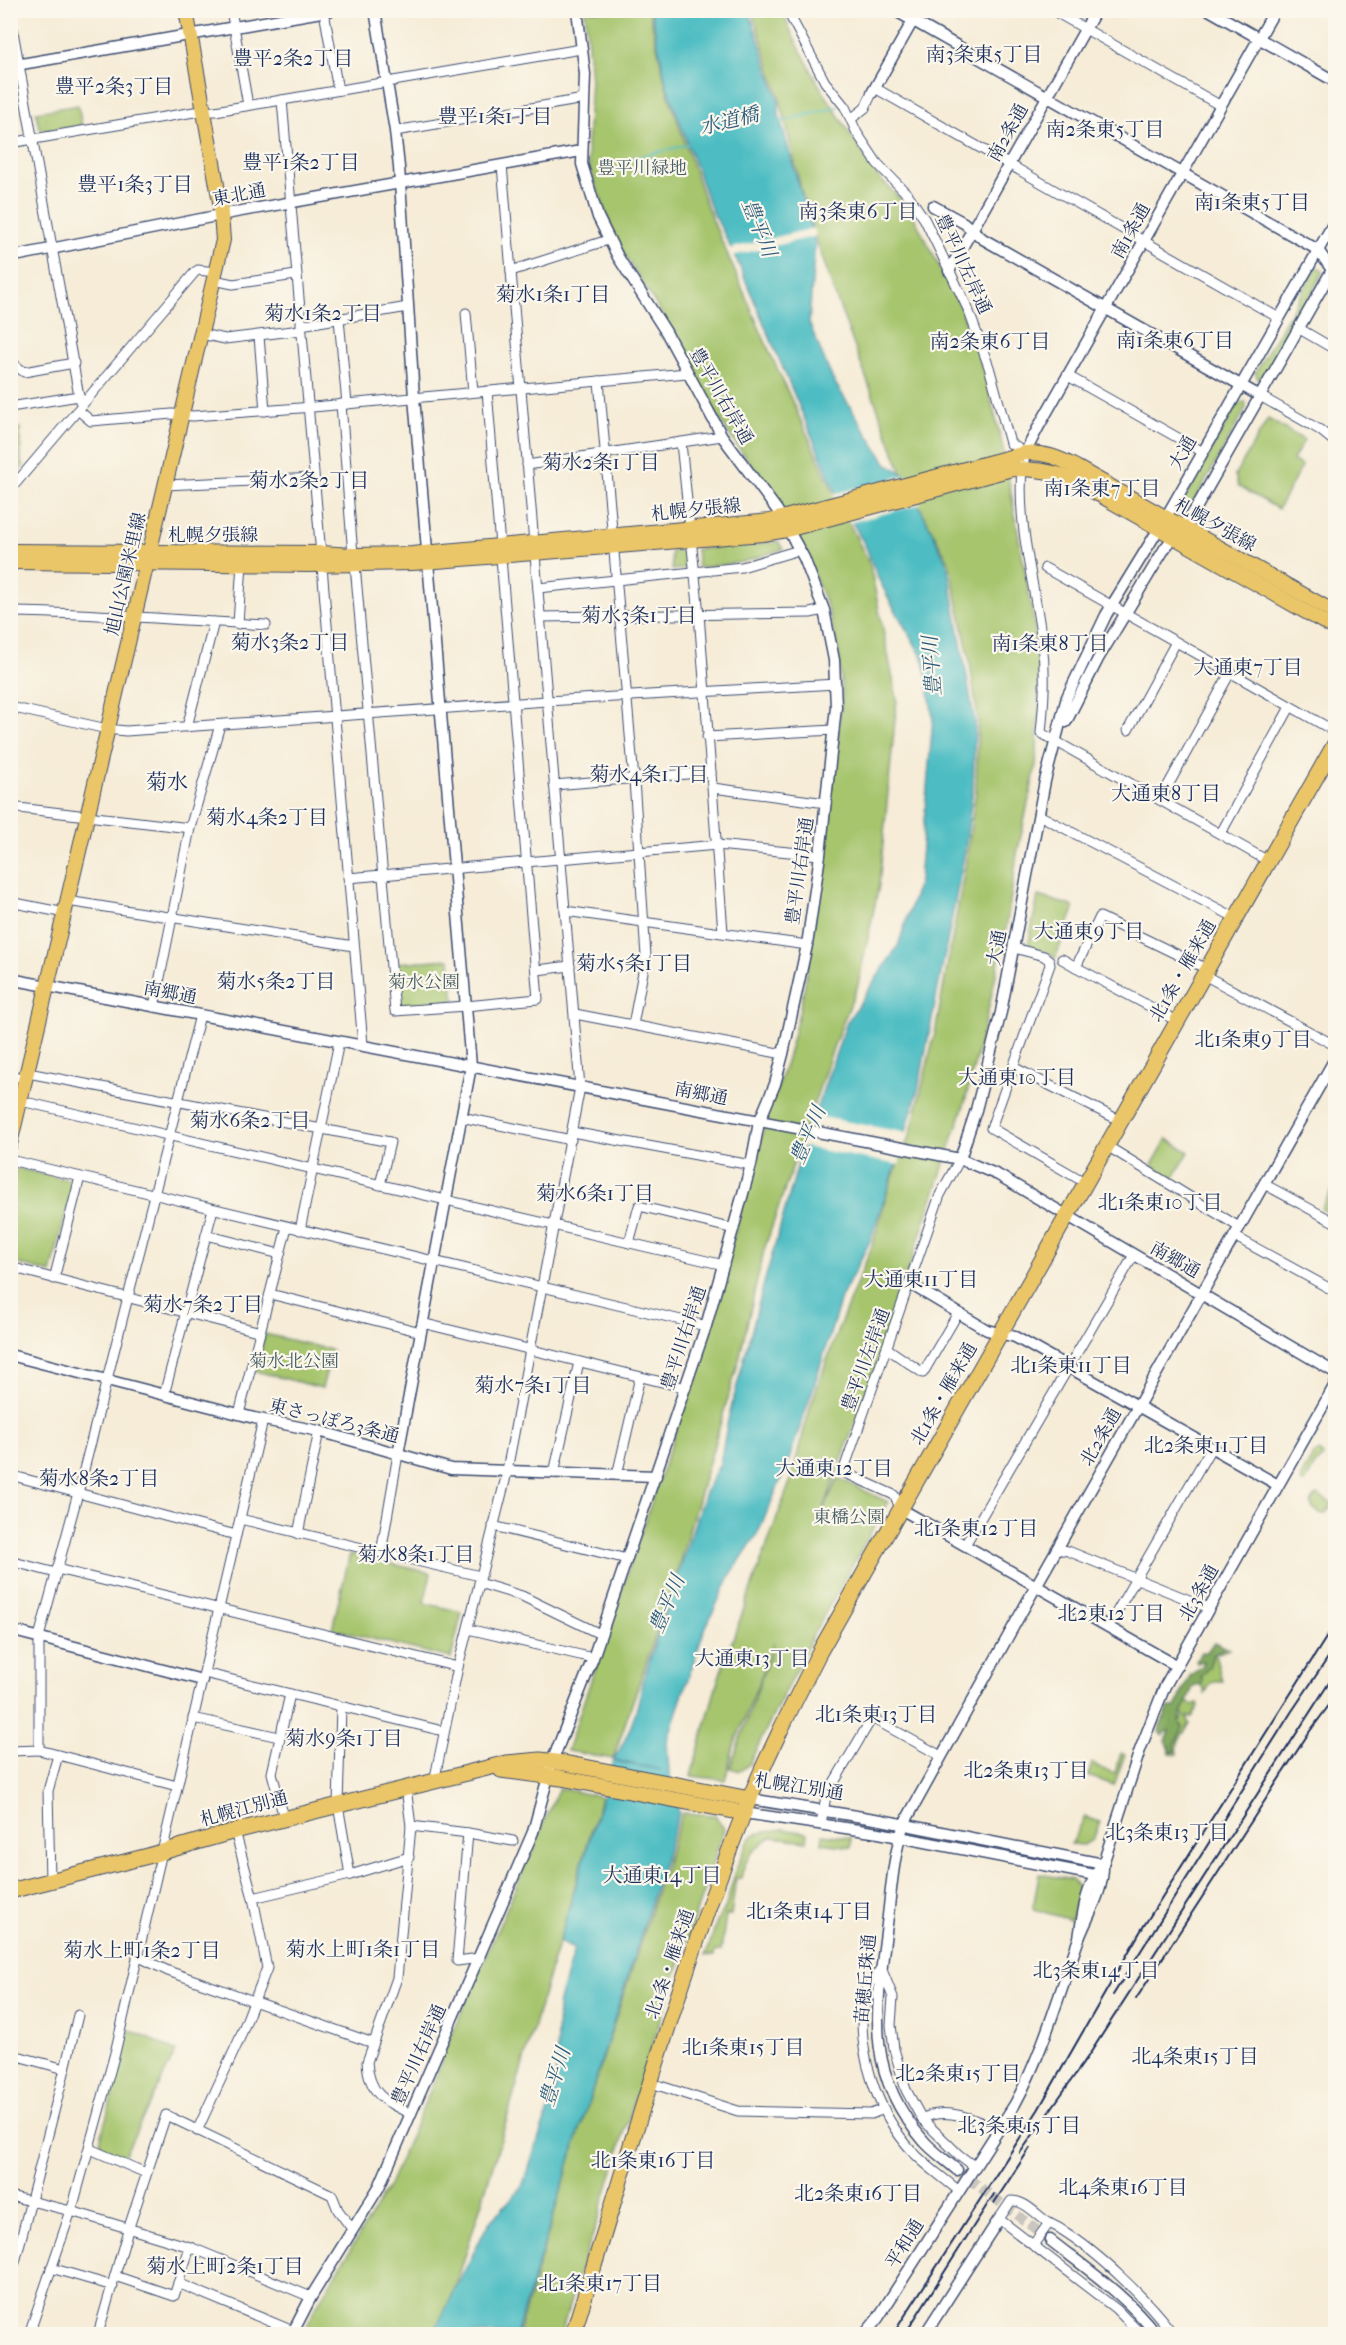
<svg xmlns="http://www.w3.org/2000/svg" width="1346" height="2345" font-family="'IM FELL French Canon','Noto Serif JP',serif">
<rect width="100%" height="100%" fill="#fbf7ec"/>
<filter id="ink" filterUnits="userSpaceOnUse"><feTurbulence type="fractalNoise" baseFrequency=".0167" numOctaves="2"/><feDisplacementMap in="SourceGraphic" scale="12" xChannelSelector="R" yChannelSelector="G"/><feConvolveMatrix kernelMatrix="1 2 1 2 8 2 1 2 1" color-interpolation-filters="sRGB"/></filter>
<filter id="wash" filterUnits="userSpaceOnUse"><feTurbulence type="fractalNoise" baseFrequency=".008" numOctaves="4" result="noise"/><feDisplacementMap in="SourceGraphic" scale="24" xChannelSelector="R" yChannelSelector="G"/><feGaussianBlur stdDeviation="1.35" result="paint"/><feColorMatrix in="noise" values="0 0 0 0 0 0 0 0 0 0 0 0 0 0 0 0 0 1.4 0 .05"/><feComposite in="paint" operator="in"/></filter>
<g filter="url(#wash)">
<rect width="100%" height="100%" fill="#f6ecd7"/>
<g fill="#a6c56d" stroke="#607a66" stroke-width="1.5">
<path d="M649,10L667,90L707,207L771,355L833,491L870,565L897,699L879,885L858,985L834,1045L764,1250L739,1360L673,1585L613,1759L567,1751L699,1362L770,1106C802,1029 812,946 822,864C829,808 837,752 842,695L839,654L828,609L800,540L778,502L729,434L707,399L685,351L623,252L614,235L589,167L587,146L591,80L585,11Z"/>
<polygon points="752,11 783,11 789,28 819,85 877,176 908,206 960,306 985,375 1003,448 1034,622 1040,689 1036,766 1017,854 1006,929 987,1015 964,1105 875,1369 822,1513 838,1478 888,1502 814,1633 749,1764 740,1771 730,1768 774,1643 734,1746 725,1780 691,1776 718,1680 790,1482 811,1404 839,1327 872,1246 889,1187 911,1132 936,1028 965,868 976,791 978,719 969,657 949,562 903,476 834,292 804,202 780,99"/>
<polygon points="78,105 82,126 44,131 39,128 36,112"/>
<polygon points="1317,267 1322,269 1323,273 1263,378 1258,379 1255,373"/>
<polygon points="1245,402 1246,408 1189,511 1183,512 1180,506 1238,403"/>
<polygon points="1268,419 1304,440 1293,460 1302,466 1278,509 1238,486 1235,475"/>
<polygon points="20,428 21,462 24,465 11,481 11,429"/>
<polygon points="779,542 783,549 743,562 698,568 696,549"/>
<polygon points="686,550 689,568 672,570 671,551"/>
<polygon points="1038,896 1072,906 1074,909 1055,959 1051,954 1028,946"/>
<polygon points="450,959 454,1001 398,1006 395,963"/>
<polygon points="1167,1139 1189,1152 1173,1179 1152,1165"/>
<polygon points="16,1168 74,1181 51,1273 11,1262 11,1193"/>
<polygon points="1334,1186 1335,1188 1335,1216 1321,1209"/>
<polygon points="265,1334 332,1350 322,1388 255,1371"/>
<polygon points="1318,1452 1322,1454 1323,1458 1315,1465 1306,1482 1302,1483 1300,1479 1313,1455"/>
<polygon points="1317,1495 1331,1503 1331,1507 1325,1514 1320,1514 1312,1507 1311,1501"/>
<polygon points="350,1554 431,1573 424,1603 462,1612 451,1658 332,1629"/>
<path d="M1216,1644L1230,1649L1215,1654L1222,1681H1214L1209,1686L1205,1694L1203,1687L1195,1683L1187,1697V1702L1192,1705L1198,1703L1199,1706L1192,1717H1187L1190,1724C1183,1735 1175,1740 1178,1754L1170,1753L1166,1742L1170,1731L1181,1721L1184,1715L1177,1711Z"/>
<polygon points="1121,1753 1125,1754 1114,1785 1088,1776 1092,1763 1096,1764 1096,1767 1115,1773"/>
<polygon points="559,1788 601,1797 498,2149 441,2334 304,2334 313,2312 388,2187 436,2077 445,2050"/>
<polygon points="682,1813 715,1815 724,1829 639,2084 596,2226 578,2275 561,2334 518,2334 569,2164"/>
<polygon points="1085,1817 1100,1822 1093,1840 1083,1845 1071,1844"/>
<path d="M783,1829L808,1833L807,1841L771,1837C754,1849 745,1857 741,1878H736L731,1915H726L721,1951H715L714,1956L706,1955L717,1921L725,1909L736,1869L749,1840L755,1834Z"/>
<polygon points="823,1834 851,1838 851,1847 822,1843"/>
<polygon points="1039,1874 1072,1880 1080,1889 1071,1920 1033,1909"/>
<polygon points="130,2030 176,2051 123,2158 98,2149"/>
</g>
<polygon fill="#84aa60" stroke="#506c5f" stroke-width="1.5" points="1214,1642 1225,1647 1213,1655 1209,1667 1200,1677 1202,1679 1202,1684 1193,1687 1181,1714 1180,1723 1183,1727 1175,1744 1176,1751 1172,1752 1166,1742 1170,1731 1167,1731 1163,1736 1159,1732 1160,1725 1169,1707 1175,1707 1190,1676 1203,1665 1203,1661 1197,1663 1196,1660 1201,1652 1207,1652"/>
<path fill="#4ebdc3" stroke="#347690" stroke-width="1.5" d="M651,11H749L779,102V115L815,242L809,323L833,380L886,463L904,474L947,563L975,723L973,787L965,851L918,1090L896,1165L870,1241L841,1298L815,1383L787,1465L758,1533L731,1574L704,1631L667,1741L669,1772L679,1813L516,2334H434L439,2322L488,2224L522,2187L555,2091L558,2004L574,1949L559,1942L613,1761L661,1770L613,1760C628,1738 638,1710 642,1683L705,1492L720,1464L728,1420L764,1283L803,1147L847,1022L898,946L919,881L933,718L924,660L891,603L877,576L866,547L836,493L736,258L710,206L666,83Z"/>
<g fill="#f6ecd7">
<polygon points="814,228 816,236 732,256 728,249"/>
<polygon points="907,475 921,504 849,523 833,494"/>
<polygon points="811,1115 908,1133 899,1165 800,1146"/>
</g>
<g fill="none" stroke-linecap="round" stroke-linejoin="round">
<g stroke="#4ebdc3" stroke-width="2">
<polyline points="780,122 838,107"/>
<polyline points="627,160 690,144"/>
</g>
</g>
</g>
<g filter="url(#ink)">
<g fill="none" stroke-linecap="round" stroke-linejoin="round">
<polyline stroke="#cac6bf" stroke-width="10" stroke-dasharray="10 5" stroke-linecap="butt" points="957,2170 1050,2240"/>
<defs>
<g id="minor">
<polyline points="231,10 248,105"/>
<polyline points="787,10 825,82 845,107 857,133 877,163 909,196 925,220 968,309 989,367 1010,443 1025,453"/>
<polyline points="1052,10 1221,106"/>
<polyline points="324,12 338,90"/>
<polyline points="10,15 79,396"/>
<polyline points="875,88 1279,318"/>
<polyline points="282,100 363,1045"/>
<polyline points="851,119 865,108 872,93"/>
<polyline points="395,131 584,99"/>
<polyline points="10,143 194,112 215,111 282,100 581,49"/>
<polyline points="511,271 608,240"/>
<polyline points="214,280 233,284 296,275"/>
<polyline points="466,313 473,392"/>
<polyline points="339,319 347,404"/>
<polyline points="301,325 408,307"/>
<polyline points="1298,328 1336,350"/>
<polyline points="201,334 225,339 301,330"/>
<polyline points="259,336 265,411"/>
<polyline points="10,361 24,372 74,363"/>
<polyline points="1068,376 1203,452"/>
<polyline points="599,381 634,780 646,956 633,1025"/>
<polyline points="1260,396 1320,430 1336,443"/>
<polyline points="341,404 353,555"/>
<polyline points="10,407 79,396 80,401"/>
<polyline points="78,410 91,421 172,414 193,416 313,407 687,373"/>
<polyline points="681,443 699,614 723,932"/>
<polyline points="527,465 722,436"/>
<path d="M1022,469C1017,527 1035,584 1042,642C1046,673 1044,702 1041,733L1268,861"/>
<polyline points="165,485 314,478"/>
<polyline points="10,490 195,272 198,270 215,272"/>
<polyline points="355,565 395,1011 466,1006 538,999 487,391"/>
<polyline points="1045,568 1336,732"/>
<polyline points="538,588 742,567 799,550"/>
<path d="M10,612C96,613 180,620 266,625"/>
<polyline points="540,617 810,613 824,610"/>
<polyline points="238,624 242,563"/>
<polyline points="10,707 107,729 126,731 547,701 836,684"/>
<polyline points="187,727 214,622"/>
<polyline points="1128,730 1176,642"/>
<polyline points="707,737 834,730"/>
<polyline points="554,785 711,772"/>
<polyline points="713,788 826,803"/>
<polyline points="1160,800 1230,673"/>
<polyline points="10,807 190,828"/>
<polyline points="1039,815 1236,918"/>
<polyline points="1221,833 1290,707"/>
<polyline points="348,878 717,845 820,855"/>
<polyline points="67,901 354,946"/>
<polyline points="10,902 65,913"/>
<polyline points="565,911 807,945"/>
<polyline points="1014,948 1044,956 1049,960 1050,965 991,1128 1086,1183"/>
<polyline points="1062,959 1076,967"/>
<polyline points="537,970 570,966"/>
<polyline points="1204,975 1336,1046"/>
<polyline points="154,1007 190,828 220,725"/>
<polyline points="575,1014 783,1054"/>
<polyline points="1177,1021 1076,967 1100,917 1207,969"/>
<polyline points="1013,1067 1121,1121"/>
<polyline points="28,1073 390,1142 380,1185"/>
<polyline points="10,1075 26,1079"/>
<polyline points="1325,1076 1336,1082"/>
<polyline points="21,1101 724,1265"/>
<polyline points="461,1117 571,1140"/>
<polyline points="572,1132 751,1165"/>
<polyline points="1107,1146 1239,1227"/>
<polyline points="10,1160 706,1326"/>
<polyline points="1264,1184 1336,1223"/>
<polyline points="300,1230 339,1042"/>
<polyline points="206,1235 280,1254"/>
<polyline points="1234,1236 1336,1292"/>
<polyline points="629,1243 639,1206 734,1229"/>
<polyline points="10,1267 261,1332"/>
<polyline points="54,1279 80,1177"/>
<polyline points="270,1294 421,1332"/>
<polyline points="422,1323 686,1388"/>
<polyline points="888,1349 923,1373 958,1313"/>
<polyline points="164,1395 213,1209"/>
<polyline points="239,1414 287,1227"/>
<polyline points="554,1473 579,1362"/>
<polyline points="10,1475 236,1535"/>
<polyline points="617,1475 640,1377"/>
<polyline points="901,1509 894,1495 843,1472 940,1195 960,1159"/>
<polyline points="240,1519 480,1576"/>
<polyline points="493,1526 627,1559"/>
<polyline points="298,1534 319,1431"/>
<polyline points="965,1545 1134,1255"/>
<polyline points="1057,1549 1068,1551 1209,1608"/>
<polyline points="381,1553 398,1454"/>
<polyline points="10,1561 56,1573"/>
<polyline points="57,1569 458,1667"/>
<polyline points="479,1583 522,1596 600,1634"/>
<polyline points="1108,1627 1211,1448"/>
<polyline points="468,1629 593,1658"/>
<polyline points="204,1673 443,1731"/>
<polyline points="341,1707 338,1805 350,1875"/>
<polyline points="193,1718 279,1737"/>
<polyline points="39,1750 177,1786"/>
<polyline points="10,1751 39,1750 39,1637 78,1493 200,1015"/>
<polyline points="434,1782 458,1667 505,1481 580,1087 502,165"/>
<path d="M406,1788L411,1826L397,1978L367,2062C369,2094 384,2101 411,2114"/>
<polyline points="284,1818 272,1773 290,1694"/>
<polyline points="821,1824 826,1796 872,1718 941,1756"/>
<polyline points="411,1826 468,1833 457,1961 480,1958"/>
<polyline points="235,1831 253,1898 350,1875 409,1857"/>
<polyline points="468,1833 513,1841"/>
<polyline points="50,1880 48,1791 58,1755"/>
<polyline points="137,1956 168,1971 373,2043"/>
<path d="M882,1967C876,1975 867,1985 865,1995C854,2048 877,2113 913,2152C927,2167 944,2178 959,2191"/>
<polyline points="882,1970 893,1997 891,2025 894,2049 906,2090 922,2119 958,2154 975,2167"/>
<polyline points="10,2054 65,2069 15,2262 10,2261"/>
<polyline points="65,2069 78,2015"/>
<polyline points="651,2083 738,2111 871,2114 884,2109"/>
<path d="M922,2119C944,2106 978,2119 997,2131"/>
<polyline points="197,2131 239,2040 267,1968 253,1898"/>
<polyline points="90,2149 146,2173"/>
<polyline points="10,2196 71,2211 190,2247 311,2297"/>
<polyline points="1033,2245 1049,2223"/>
<polyline points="51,2268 113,2286"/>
<polyline points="115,2276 174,2296 190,2247"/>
<polyline points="178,2283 293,2331"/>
<polyline points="29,2334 74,2202 115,2053 263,1420"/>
<polyline points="98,2334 128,2230 166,2115 332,2195 338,2210 352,2229"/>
<path d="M1141,2334L1116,2309L999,2219L1011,2201C1024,2200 1036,2214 1046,2221C1051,2225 1057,2226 1062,2230C1099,2253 1148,2300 1173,2334"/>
</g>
<g id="tertiary">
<polyline points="375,10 395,131 399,167 414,397 471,1066 398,1454"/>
<polyline points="894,10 1318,250 1332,270"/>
<polyline points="1209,10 1336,82"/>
<polyline points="10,66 333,10"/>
<polyline points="872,93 919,10"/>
<polyline points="933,206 964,223 983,239 1260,396"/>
<polyline points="10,257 236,212 581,151"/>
<polyline points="949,271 1096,10"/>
<polyline points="1022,469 1025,453 1039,426 1275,10"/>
<polyline points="1066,722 1098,659 1165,548 1195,510 1336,263"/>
<polyline points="10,979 960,1159 998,1175 1336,1373"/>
<polyline points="960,1159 976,1110 1001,1012 1045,781 1067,697 1106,615 1166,517 1336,219"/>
<polyline points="910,1284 987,1330 1015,1337 1278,1485"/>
<polyline points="10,1355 254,1418 319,1431 451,1469 656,1476"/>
<polyline points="901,1509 1177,1666"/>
<polyline points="10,1630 202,1680"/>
<polyline points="750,1799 881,1820 1103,1864"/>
<polyline points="744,1813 879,1833 1100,1876"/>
<path d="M1079,1938C1083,1912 1086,1885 1103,1864L1140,1750L1165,1686L1336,1383"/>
<path d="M957,2170C946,2160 932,2151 923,2140C865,2073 876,2013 886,1932C891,1896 892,1859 904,1824L1036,1586L1336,1057"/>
<path d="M1050,2240C1087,2269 1127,2296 1156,2334"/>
<polyline points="292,2334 311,2297 379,2187 533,1832 552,1762 593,1658 706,1326 751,1165 759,1122 775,1084 783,1054 807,945 820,855 836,707 834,660 824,610 804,558 777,510 722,436 666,332 618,257 598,217 582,164 585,74 577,10"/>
<path d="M865,2334L878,2318L1015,2104C1043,2052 1058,1997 1078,1941C1087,1916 1104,1892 1103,1864"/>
<polyline points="925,2334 999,2219"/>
</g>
<g id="primary">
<path d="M10,551L320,553L353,555L412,554L770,521L1025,453C1044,452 1059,458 1076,467L1336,613"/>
<path d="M10,562L310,565L413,563L763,534L787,530L1012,469C1035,469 1055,471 1075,481L1336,629"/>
<polyline points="10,1144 223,240 220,202 186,10"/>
</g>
<g id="trunk">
<polyline points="501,1770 561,1778 744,1813"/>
<polyline points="10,1891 148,1856 235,1831 507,1763 540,1760 564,1763 750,1799"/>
<path d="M573,2334C627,2161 676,1985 743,1815C765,1759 793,1704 820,1651L1336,742"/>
</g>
</defs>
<use href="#minor" stroke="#3c4b70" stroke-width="11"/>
<use href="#tertiary" stroke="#3c4b70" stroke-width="13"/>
<use href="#primary" stroke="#3c4b70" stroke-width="16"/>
<use href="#trunk" stroke="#3c4b70" stroke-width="17"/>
<use href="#minor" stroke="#fff" stroke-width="9"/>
<use href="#tertiary" stroke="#fff" stroke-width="10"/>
<use href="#primary" stroke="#eac669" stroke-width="14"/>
<use href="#trunk" stroke="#eac669" stroke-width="15"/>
<g stroke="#1b2f5e" stroke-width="2">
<polyline points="1113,1995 1292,1711 1336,1646"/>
<polyline points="1136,1999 1310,1731 1336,1696"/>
<polyline points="1020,2153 1089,2055 1336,1672"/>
<polyline points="994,2203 1030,2148"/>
<polyline points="893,2334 1038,2110 1140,1932 1336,1622"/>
<polyline points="905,2334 994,2194"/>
</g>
</g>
</g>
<g text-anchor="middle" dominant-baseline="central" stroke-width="4.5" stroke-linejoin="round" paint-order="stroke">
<g font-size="18" fill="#1b2f5e" stroke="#fbf7ec">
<text transform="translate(1008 133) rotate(-61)">南2条通</text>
<text transform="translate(239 195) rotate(-11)">東北通</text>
<text transform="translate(1131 231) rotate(-61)">南1条通</text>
<text transform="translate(963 264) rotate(65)">豊平川左岸通</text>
<text transform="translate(721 396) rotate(60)">豊平川右岸通</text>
<text transform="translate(1183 453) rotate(-60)">大通</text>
<text transform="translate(696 510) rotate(-6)">札幌夕張線</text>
<text transform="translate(1215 525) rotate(29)">札幌夕張線</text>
<text x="213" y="535">札幌夕張線</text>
<text transform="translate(126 574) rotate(-77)">旭山公園米里線</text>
<text transform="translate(800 871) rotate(-82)">豊平川右岸通</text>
<text transform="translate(997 948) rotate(-79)">大通</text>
<text transform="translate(1183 971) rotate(-60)">北1条・雁来通</text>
<text transform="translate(170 993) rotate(11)">南郷通</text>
<text transform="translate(701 1094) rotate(11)">南郷通</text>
<text transform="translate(1175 1260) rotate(30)">南郷通</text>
<text transform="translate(684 1338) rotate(-72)">豊平川右岸通</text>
<text transform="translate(866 1360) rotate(-70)">豊平川左岸通</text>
<text transform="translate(944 1394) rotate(-60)">北1条・雁来通</text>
<text transform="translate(334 1421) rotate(14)">東さっぽろ3条通</text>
<text transform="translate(1101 1437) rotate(-60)">北2条通</text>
<text transform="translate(1199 1593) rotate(-61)">北3条通</text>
<text transform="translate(799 1787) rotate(9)">札幌江別通</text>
<text transform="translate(244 1809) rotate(-15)">札幌江別通</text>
<text transform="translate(670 1964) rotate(-71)">北1条・雁来通</text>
<text transform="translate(866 1979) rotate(-85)">苗穂丘珠通</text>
<text transform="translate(419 2055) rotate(-66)">豊平川右岸通</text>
<text transform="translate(905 2244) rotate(-58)">平和通</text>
</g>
<g font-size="18" fill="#455c62" stroke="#fbf7ec">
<text x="642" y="168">豊平川緑地</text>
<text x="424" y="982">菊水公園</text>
<text x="294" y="1361">菊水北公園</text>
<text x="849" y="1517">東橋公園</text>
</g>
<g font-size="20" fill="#1b2f5e" stroke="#fbf7ec">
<text x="984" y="54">南3条東5丁目</text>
<text x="293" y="58">豊平2条2丁目</text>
<text x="114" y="86">豊平2条3丁目</text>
<text x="495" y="116">豊平1条1丁目</text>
<text x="1105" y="129">南2条東5丁目</text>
<text x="301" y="162">豊平1条2丁目</text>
<text x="135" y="184">豊平1条3丁目</text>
<text x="1252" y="202">南1条東5丁目</text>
<text x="858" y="211">南3条東6丁目</text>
<text x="553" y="294">菊水1条1丁目</text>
<text x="323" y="313">菊水1条2丁目</text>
<text x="1175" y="340">南1条東6丁目</text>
<text x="990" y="341">南2条東6丁目</text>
<text x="601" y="462">菊水2条1丁目</text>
<text x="309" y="480">菊水2条2丁目</text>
<text x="1102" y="488">南1条東7丁目</text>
<text x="639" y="615">菊水3条1丁目</text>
<text x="290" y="642">菊水3条2丁目</text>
<text x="1050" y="643">南1条東8丁目</text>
<text x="1248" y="667">大通東7丁目</text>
<text x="649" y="774">菊水4条1丁目</text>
<text x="1166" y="793">大通東8丁目</text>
<text x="267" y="817">菊水4条2丁目</text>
<text x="1089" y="931">大通東9丁目</text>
<text x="634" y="963">菊水5条1丁目</text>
<text x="276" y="981">菊水5条2丁目</text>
<text x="1253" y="1039">北1条東9丁目</text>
<text x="1017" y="1077">大通東10丁目</text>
<text x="250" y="1120">菊水6条2丁目</text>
<text x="595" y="1193">菊水6条1丁目</text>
<text x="1160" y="1202">北1条東10丁目</text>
<text x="921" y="1279">大通東11丁目</text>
<text x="203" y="1304">菊水7条2丁目</text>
<text x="1071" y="1365">北1条東11丁目</text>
<text x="533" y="1385">菊水7条1丁目</text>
<text x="1206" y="1445">北2条東11丁目</text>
<text x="834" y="1468">大通東12丁目</text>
<text x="99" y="1478">菊水8条2丁目</text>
<text x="976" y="1528">北1条東12丁目</text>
<text x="416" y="1554">菊水8条1丁目</text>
<text x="1111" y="1613">北2東12丁目</text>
<text x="752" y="1658">大通東13丁目</text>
<text x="876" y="1714">北1条東13丁目</text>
<text x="344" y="1738">菊水9条1丁目</text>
<text x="1026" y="1770">北2条東13丁目</text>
<text x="1167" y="1832">北3条東13丁目</text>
<text x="662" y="1875">大通東14丁目</text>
<text x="809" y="1911">北1条東14丁目</text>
<text x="363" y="1949">菊水上町1条1丁目</text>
<text x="142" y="1950">菊水上町1条2丁目</text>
<text x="1096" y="1970">北3条東14丁目</text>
<text x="743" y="2047">北1条東15丁目</text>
<text x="1195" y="2056">北4条東15丁目</text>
<text x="958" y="2073">北2条東15丁目</text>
<text x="1019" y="2125">北3条東15丁目</text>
<text x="653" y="2160">北1条東16丁目</text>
<text x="1123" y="2187">北4条東16丁目</text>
<text x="858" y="2193">北2条東16丁目</text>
<text x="225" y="2266">菊水上町2条1丁目</text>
<text x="600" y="2283">北1条東17丁目</text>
</g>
<g font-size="20" font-style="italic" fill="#2a5a7c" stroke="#fbf7ec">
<text transform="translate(729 121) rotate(-14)">水道橋</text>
<text transform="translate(759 228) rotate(68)">豊平川</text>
<text transform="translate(932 666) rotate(-94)">豊平川</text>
<text transform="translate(808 1135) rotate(-67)">豊平川</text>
<text transform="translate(667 1604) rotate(-67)">豊平川</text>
<text transform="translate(555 2077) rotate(-73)">豊平川</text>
</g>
<g font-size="21" fill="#1b2f5e" stroke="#fbf7ec">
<text x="167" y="782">菊水</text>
</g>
</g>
<rect width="1346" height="2345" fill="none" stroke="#fbf7ec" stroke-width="36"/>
</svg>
